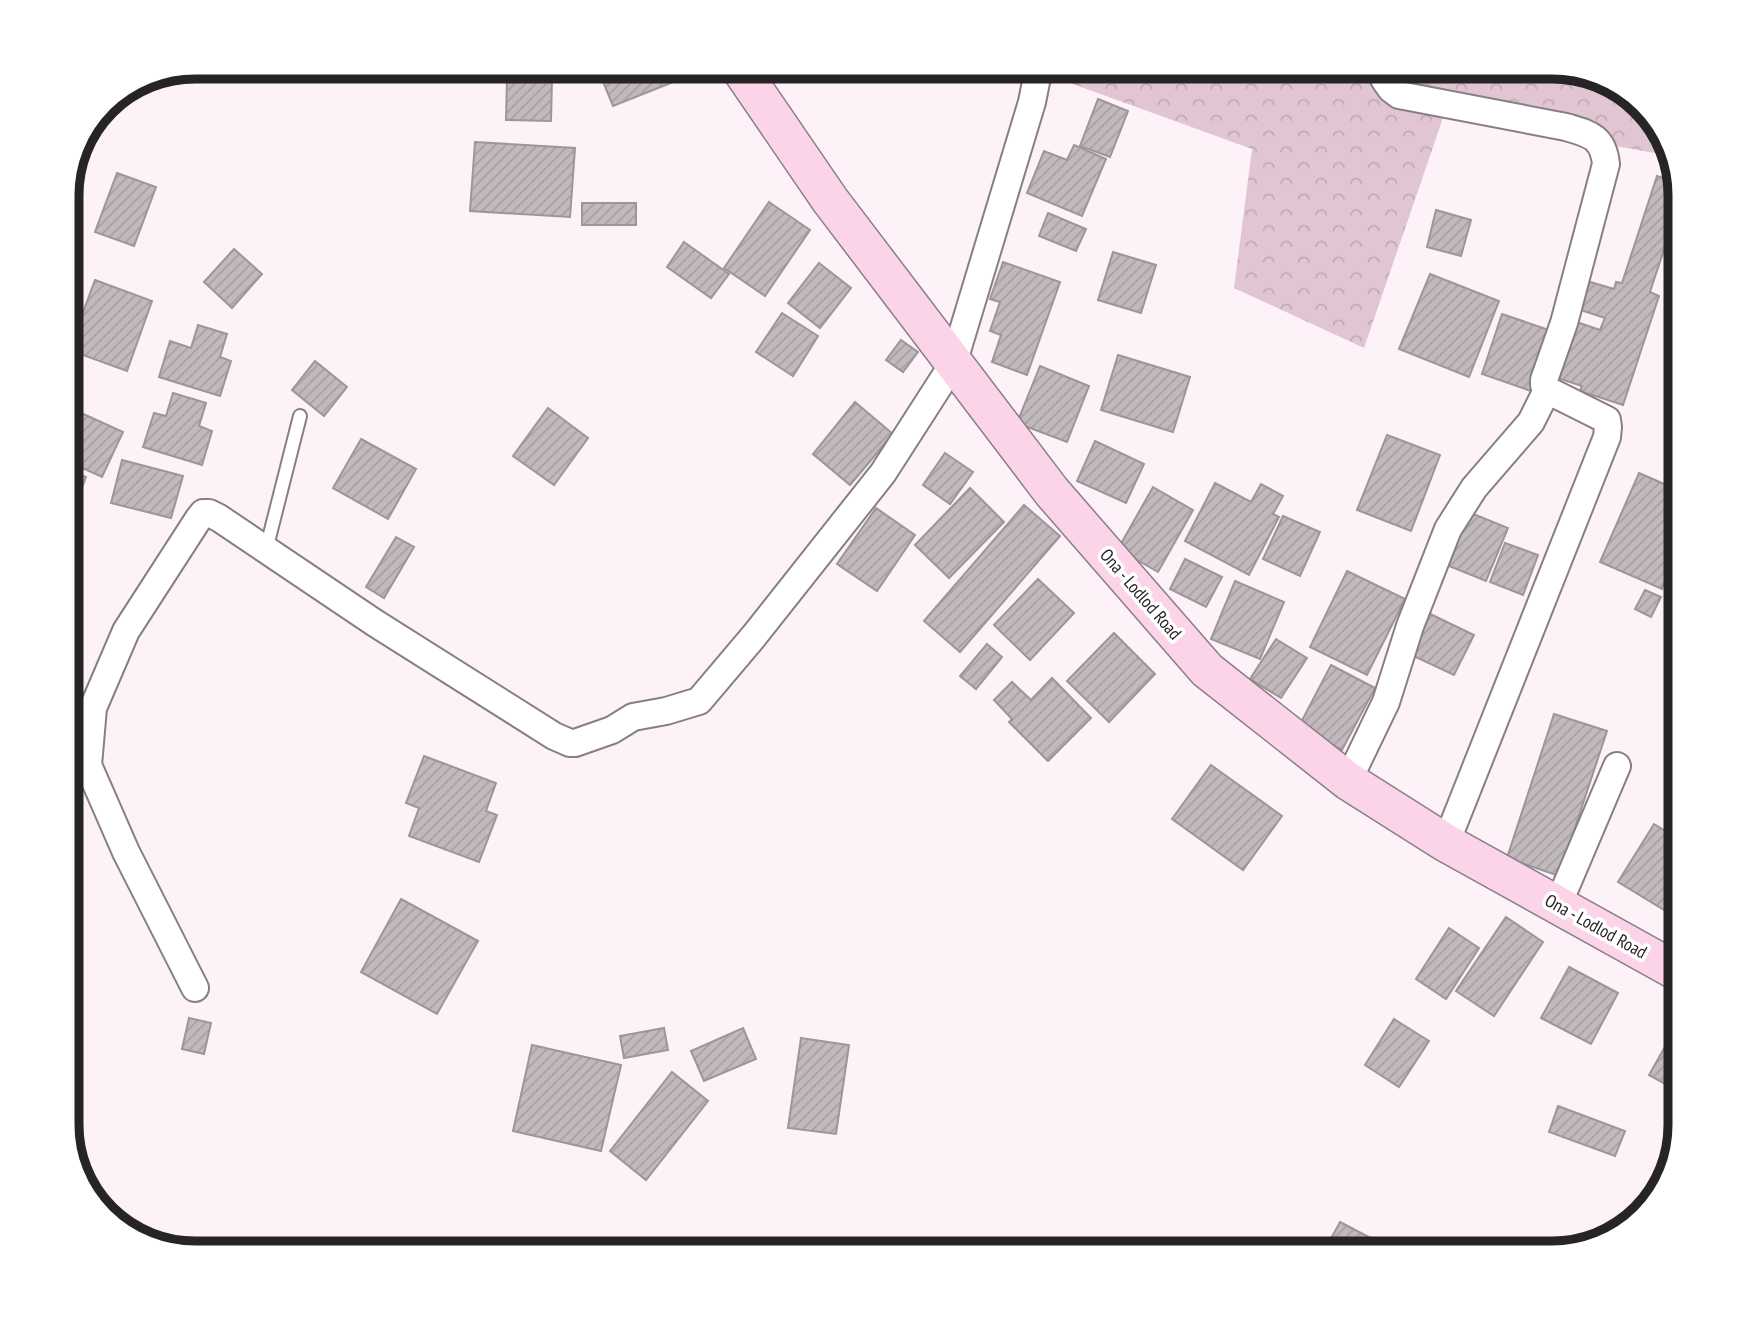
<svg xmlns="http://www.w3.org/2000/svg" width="1747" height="1320" font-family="'PT Sans Narrow',sans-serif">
<defs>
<pattern id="forest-crowns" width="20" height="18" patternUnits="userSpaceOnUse" patternTransform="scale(1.75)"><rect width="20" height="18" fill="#e2c5d3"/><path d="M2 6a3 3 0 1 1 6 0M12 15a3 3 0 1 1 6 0" fill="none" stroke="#c2a9b5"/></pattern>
<pattern id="building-hatch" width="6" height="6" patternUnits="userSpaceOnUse" patternTransform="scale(1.75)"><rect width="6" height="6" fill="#c2b9bd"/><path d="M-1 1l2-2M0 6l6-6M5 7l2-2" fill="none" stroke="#a79fa2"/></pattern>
</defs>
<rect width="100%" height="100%" fill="#fcf2f7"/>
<polygon fill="url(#forest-crowns)" points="1026,67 1552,67 1631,93 1667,138 1671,156 1444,115 1364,348 1234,288 1252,149"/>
<g fill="url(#building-hatch)" stroke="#9e9599" stroke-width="2">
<polygon points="597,67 711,67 613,106"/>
<polygon points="507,77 552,77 551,121 506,120"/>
<polygon points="1098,99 1128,111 1110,157 1080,146"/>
<polygon points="475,142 575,148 570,217 470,211"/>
<polygon points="1074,145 1106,159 1082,216 1027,193 1044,151 1067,160"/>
<polygon points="117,173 156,187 134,246 95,232"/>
<polygon points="1657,176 1678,183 1680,201 1650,292 1659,296 1623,405 1580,391 1582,386 1552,376 1571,320 1600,330 1605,318 1578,309 1587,281 1614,289 1616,282 1622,283"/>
<polygon points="769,202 810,230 765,296 724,268"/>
<rect x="582" y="203" width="54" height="22"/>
<polygon points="1436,210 1471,220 1461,256 1427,247"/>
<polygon points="1048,213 1086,229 1076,251 1039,236"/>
<polygon points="684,242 729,274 711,298 667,267"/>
<polygon points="234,249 262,274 232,308 204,282"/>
<polygon points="1113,252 1156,265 1141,313 1098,300"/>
<polygon points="1003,262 1060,282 1027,375 992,362 1001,335 990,331 1000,302 990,299"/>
<polygon points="819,263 851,288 820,328 788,303"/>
<polygon points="1430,274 1499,301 1469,377 1399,349"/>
<polygon points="95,280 152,301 127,371 69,350"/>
<polygon points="782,313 818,336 793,376 756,352"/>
<polygon points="1502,314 1552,331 1531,391 1482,374"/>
<polygon points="198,325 227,334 220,357 231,361 220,396 159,377 170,341 191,348"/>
<polygon points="901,340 918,352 903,372 886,360"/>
<polygon points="1118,355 1190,377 1173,432 1101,410"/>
<polygon points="315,361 347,387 324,416 292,390"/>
<polygon points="1040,366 1089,386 1067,442 1017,423"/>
<polygon points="173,393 206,403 199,426 212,431 202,465 143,447 154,413 166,416"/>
<polygon points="855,402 893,434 850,485 813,454"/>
<polygon points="68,407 123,432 102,477 67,461 67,410"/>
<polygon points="548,408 588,438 554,485 513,456"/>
<polygon points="1387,435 1440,455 1411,531 1357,510"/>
<polygon points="361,439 416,469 388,519 333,488"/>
<polygon points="1095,441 1144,464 1126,503 1077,481"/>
<polygon points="945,453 973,472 950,504 923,485"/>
<polygon points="122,460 183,476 171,518 111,503"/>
<polygon points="67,469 86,477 71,516 67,514"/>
<polygon points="1639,473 1680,491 1680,548 1662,589 1600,562"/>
<polygon points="1215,483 1251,502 1261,484 1283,496 1273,514 1279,517 1249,575 1185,541"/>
<polygon points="1153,487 1193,510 1158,572 1118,549"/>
<polygon points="970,488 1004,522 949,578 915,545"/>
<polygon points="1024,505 1060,536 960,652 924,621"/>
<polygon points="876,508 915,535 877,591 837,564"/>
<polygon points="1461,509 1508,528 1486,581 1439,562"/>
<polygon points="1283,516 1320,532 1300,576 1263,559"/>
<polygon points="396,537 414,547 384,598 366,587"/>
<polygon points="1505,543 1538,555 1523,595 1490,582"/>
<polygon points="1185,559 1222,577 1206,607 1170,589"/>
<polygon points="1347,571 1405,599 1367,675 1310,647"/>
<polygon points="1038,579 1074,613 1030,660 994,625"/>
<polygon points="1235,581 1284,602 1260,659 1211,639"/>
<polygon points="1645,590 1661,597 1651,617 1635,609"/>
<polygon points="1424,611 1474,635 1454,675 1405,652"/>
<polygon points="1114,633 1155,674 1109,722 1067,681"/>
<polygon points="1276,639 1307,658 1281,698 1250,679"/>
<polygon points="987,644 1002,657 976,689 960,676"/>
<polygon points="1331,665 1375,688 1342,750 1298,728"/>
<polygon points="1052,678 1091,718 1048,761 1009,722 1012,719 994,700 1012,682 1031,700"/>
<polygon points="1554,714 1607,731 1559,876 1507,858"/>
<polygon points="424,756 496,783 486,811 497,815 479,862 409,836 419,808 406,803"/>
<polygon points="1211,765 1282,816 1243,870 1172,819"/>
<polygon points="1654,824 1680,840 1680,905 1674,916 1618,882"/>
<polygon points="401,899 478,941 437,1014 361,972"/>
<polygon points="1506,917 1543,942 1494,1016 1456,991"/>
<polygon points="1449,928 1479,948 1446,999 1416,979"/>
<polygon points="1569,967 1618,993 1591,1044 1541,1018"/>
<polygon points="189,1018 211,1023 204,1054 182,1049"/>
<polygon points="1394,1019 1429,1041 1399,1087 1365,1065"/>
<polygon points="1680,1020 1680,1092 1649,1075"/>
<polygon points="664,1028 668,1050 624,1058 620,1036"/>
<polygon points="743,1028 756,1059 704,1081 691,1051"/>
<polygon points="801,1038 849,1045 836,1134 788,1128"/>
<polygon points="532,1045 621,1065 601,1151 513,1131"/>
<polygon points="672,1072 708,1101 646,1180 610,1151"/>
<polygon points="1558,1106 1625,1131 1615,1156 1549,1132"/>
<polygon points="1340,1222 1380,1243 1374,1253 1323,1253"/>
</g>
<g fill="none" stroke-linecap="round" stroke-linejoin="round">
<defs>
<polyline id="lane" points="266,550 300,416"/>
<g id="street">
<path d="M1387,67L1384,79L1391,89L1399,95L1566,127C1589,134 1603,136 1606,164L1564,323L1544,380V385L1547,390L1607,420L1608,427L1607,437L1446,843"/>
<polyline points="1348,781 1386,702 1410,626 1448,529 1474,488 1531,422 1547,390"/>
<polyline points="1558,905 1617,766"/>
<polyline points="195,988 126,852 88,765 93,708 126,631 199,518 203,513 209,513 219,518 375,623 554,736 570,743 575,743 612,730 633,717 666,711 699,701 754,636 883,473 953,364 1032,102 1039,67"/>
</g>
<polyline id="secondary" points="739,67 830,200 1052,492 1207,670 1348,781 1446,843 1680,973"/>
</defs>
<use href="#lane" stroke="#887f83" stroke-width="16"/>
<use href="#street" stroke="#887f83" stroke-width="30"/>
<use href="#secondary" stroke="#887f83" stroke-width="40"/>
<use href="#lane" stroke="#fff" stroke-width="12"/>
<use href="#street" stroke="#fff" stroke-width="26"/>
<use href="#secondary" stroke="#fbd4ea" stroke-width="37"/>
</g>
<g text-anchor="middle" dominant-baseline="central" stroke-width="7" stroke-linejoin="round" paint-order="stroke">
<g font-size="18" fill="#272425" stroke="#fff">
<text transform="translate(1141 594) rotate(49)">Ona - Lodlod Road</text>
<text transform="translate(1596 926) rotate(29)">Ona - Lodlod Road</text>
</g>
</g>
<path d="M0 0H1747V1320H0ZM195 79H1552A116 116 0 0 1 1668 195V1125A116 116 0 0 1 1552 1241H195A116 116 0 0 1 79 1125V195A116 116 0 0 1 195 79Z" fill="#fff" fill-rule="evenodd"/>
<path fill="none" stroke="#272425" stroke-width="9" d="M195 79H1552A116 116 0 0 1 1668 195V1125A116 116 0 0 1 1552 1241H195A116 116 0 0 1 79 1125V195A116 116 0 0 1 195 79Z"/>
</svg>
